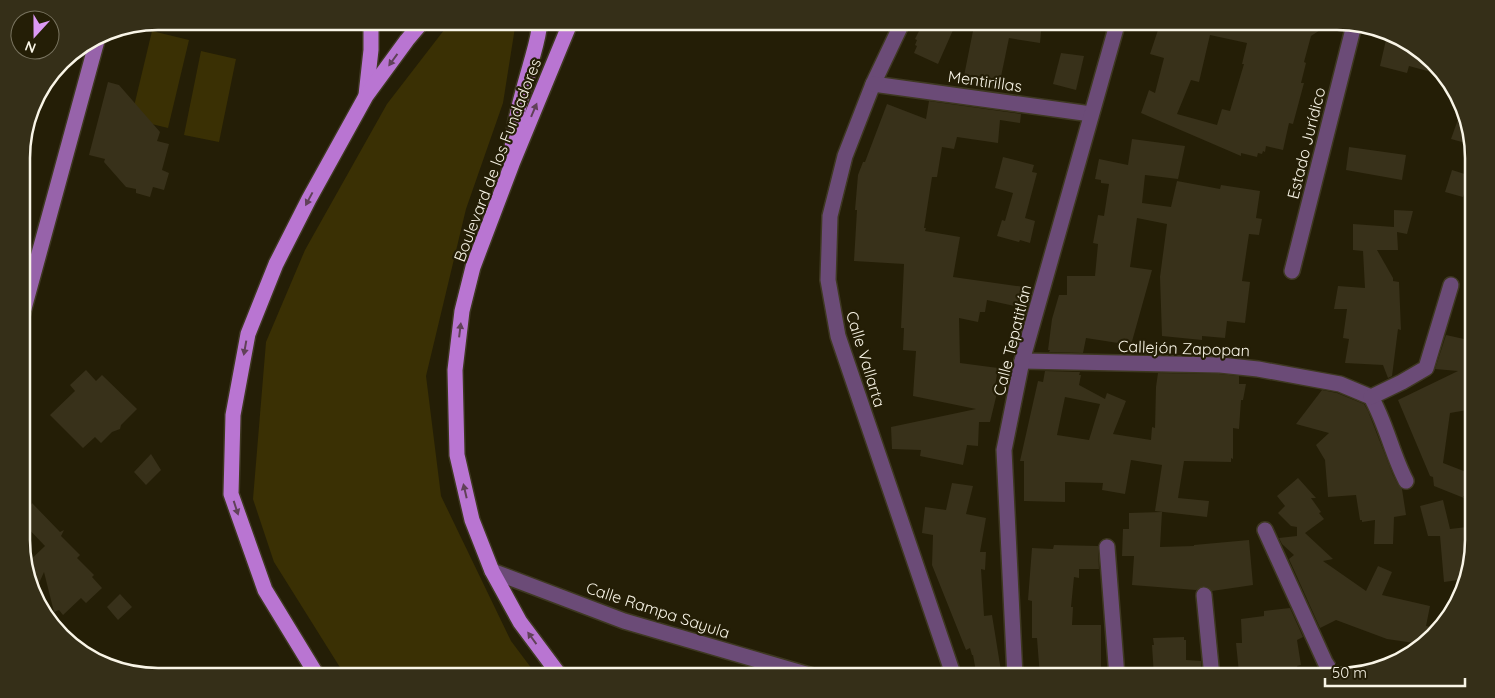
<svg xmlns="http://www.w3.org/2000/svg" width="1495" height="698" font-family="Quicksand,sans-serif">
<rect width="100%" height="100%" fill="#241e06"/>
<g fill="#3a3004">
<polygon points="451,21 516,21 503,103 466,209 426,376 441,496 511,641 538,677 346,677 274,562 253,499 266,342 305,250 387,104"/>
<polygon points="152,31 189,40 168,128 131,119"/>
<polygon points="201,51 236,59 219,142 184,135"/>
</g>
<g fill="#38311a" fill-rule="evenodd">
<polygon points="924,21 957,21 938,64 914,53 917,46 915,45 917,40 915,39"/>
<polygon points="975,21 1042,21 1040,43 1009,38 998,91 964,76"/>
<path d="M1161,21H1334L1311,36L1304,62L1306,63L1301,83H1304L1293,124L1289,123L1283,150L1266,146L1265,152L1263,151L1262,154L1258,153L1257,157L1241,153V156L1141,113L1149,90L1155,93L1164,58L1150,54ZM1210,35L1247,43L1242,64H1244L1230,111L1222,109L1217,125L1177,114L1191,80L1199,82Z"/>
<polygon points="1388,31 1390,32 1446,76 1409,66 1407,73 1380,66"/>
<polygon points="1061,53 1084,56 1076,90 1053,84"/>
<polygon points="108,82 119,85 160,132 157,141 169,144 162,170 169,173 164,190 153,187 150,197 136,193 136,189 126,187 104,162 105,159 89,155"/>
<polygon points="929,101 1021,114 1020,123 1000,120 998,143 957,137 954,149 942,147 937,177 932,177 924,228 926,228 925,231 960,237 953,277 1024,287 1019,307 987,300 985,312 980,312 978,322 959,318 960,363 998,368 994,392 997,393 990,422 979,422 978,446 967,445 963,465 920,456 921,450 892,449 891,427 976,409 913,396 916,351 903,350 904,328 901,328 904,264 854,261 857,210 855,210 858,175 863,162 865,162 887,104 926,119"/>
<polygon points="1461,111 1473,140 1473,145 1451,139"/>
<polygon points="1132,139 1185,146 1178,179 1145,175 1142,203 1171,207 1177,181 1220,189 1221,185 1260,191 1256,218 1262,219 1259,235 1249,234 1242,281 1250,282 1245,323 1227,321 1225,338 1202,336 1202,340 1162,336 1160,277 1167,224 1137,218 1130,267 1152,270 1131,345 1086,338 1083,353 1049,352 1050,350 1048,350 1052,319 1059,295 1067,295 1067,276 1095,276 1098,244 1093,243 1098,215 1104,216 1109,184 1101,183 1101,180 1095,179 1099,159 1128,165"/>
<polygon points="1349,147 1406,155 1402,180 1346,170"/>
<polygon points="1003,157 1034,165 1032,172 1037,173 1025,218 1035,221 1030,243 1020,240 1019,242 997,236 1002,220 1005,221 1013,193 995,188"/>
<polygon points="1452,170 1471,176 1463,197 1445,192"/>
<polygon points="1394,210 1413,211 1407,234 1397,232 1398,250 1377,250 1393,278 1393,281 1399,282 1401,330 1398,329 1392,376 1388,378 1383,365 1345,363 1349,339 1343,338 1347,309 1334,309 1338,286 1365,288 1363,251 1353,250 1353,224 1394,227"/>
<polygon points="1446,335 1473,341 1473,409 1450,413 1443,463 1474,475 1474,500 1463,496 1464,498 1434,486 1433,477 1430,476 1398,400 1458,371 1435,369"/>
<polygon points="86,370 96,381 102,375 137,409 121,425 120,429 112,432 101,443 95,437 83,448 50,415 75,391 70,385"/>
<path d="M1045,371L1080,372L1079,375H1081L1079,385L1105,399L1107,393L1126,401L1113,434L1151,440L1152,427L1155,428L1156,387L1158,373L1219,374L1239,376V384H1246L1243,400H1241L1239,429L1233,428V459L1231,458V462L1184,461L1178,498L1209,501L1207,517L1155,511L1162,465L1131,460L1125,494L1102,490L1103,483L1065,482V502L1024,501V461H1020L1038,381L1043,382ZM1065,397L1100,404L1089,440L1057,435Z"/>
<polygon points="1322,390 1337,393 1364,404 1368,411 1393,475 1398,485 1402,489 1406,515 1394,517 1393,544 1374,544 1375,520 1362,522 1362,520 1360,520 1356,495 1328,497 1325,460 1316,445 1329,433 1296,424"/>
<polygon points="151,454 161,470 146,485 134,472"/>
<polygon points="1298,478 1316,498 1311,498 1321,512 1319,513 1324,519 1305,533 1333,559 1323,561 1366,591 1378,566 1392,572 1382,595 1430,606 1426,626 1435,628 1421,644 1387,639 1336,620 1320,628 1289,559 1294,555 1282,544 1279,538 1297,536 1297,527 1291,526 1278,513 1285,506 1277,496"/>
<polygon points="952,483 973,486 966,514 986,518 980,552 986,552 985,570 981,569 984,616 992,615 1002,677 977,677 973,655 972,655 970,648 966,650 932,565 933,535 922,533 925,507 946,510"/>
<polygon points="22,496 31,505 32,503 60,532 64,530 61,536 80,555 77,558 94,575 92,577 102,588 86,603 81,598 63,615 59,610 54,612 44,572 36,590 25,565 45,546 22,522"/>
<polygon points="1443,500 1450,529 1467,527 1470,553 1466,554 1468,569 1466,579 1444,582 1440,536 1428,536 1420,506"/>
<polygon points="1162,512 1160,547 1194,546 1194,545 1249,540 1253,585 1212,591 1208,587 1204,586 1196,590 1132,585 1134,556 1122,556 1123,529 1129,529 1129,513"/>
<polygon points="1054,545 1098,546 1099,569 1079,569 1079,578 1074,577 1071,607 1073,607 1072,625 1101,625 1101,677 1040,677 1037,638 1032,638 1032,601 1028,600 1032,548 1053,549"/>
<polygon points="120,594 132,607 118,620 107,607"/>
<polygon points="1290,608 1303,637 1297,640 1301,665 1297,666 1298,668 1277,672 1277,670 1247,674 1247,672 1239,673 1236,643 1242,643 1241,619 1264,616 1264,611"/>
<polygon points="1184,637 1184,640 1186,640 1186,660 1201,661 1202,676 1178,673 1177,677 1154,677 1152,645 1154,645 1153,638"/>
</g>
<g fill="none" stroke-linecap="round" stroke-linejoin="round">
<defs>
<g id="street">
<polyline points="903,21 873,84 845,156 830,216 828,280 838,336 954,677"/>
<polyline points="873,84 1091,114"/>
<polyline points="1292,271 1354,25"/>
<path d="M1022,361L1220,365L1258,369L1340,384L1371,397C1386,423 1392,454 1406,481"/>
<polyline points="1371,397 1402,382 1426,368 1451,285"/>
<polyline points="1265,530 1325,662 1334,676"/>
<polyline points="1107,547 1117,677"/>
<polyline points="492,571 624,621 816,677"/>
<polyline points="1204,595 1212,677"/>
<polyline points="1015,677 1004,450 1022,361 1118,21"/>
</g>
<polyline id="secondary" points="22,316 98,37"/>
<g id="primary">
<polyline points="366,95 371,50 371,21"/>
<path d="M512,150C514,121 522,94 530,66C534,51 539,37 540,21"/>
<polyline points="318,677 265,590 231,494 233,415 248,334 276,264 309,199 366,96 407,40 423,21"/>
<polyline points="561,677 520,622 492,571 472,520 457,455 455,370 462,311 473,267 512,164 571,21"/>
</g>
</defs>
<use href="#street" stroke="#3e3821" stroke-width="18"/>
<use href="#secondary" stroke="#3e3821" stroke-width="18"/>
<use href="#primary" stroke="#3e3821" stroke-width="18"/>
<use href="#street" stroke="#6b4b77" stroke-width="15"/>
<use href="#secondary" stroke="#9763aa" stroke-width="15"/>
<use href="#primary" stroke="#b975d2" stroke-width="15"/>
</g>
<defs><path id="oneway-solid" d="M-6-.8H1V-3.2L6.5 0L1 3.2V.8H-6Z" transform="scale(1.25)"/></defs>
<g fill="#604158">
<use href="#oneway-solid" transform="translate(393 60) rotate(126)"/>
<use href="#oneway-solid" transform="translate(534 110) rotate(-67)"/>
<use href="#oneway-solid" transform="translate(309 199) rotate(118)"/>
<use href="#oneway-solid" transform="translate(460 330) rotate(-83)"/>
<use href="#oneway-solid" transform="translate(245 348) rotate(100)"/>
<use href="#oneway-solid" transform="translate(465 491) rotate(-103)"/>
<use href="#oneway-solid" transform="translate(236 508) rotate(72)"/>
<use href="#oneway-solid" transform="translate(532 638) rotate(-126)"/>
</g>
<g text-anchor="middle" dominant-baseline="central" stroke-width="4.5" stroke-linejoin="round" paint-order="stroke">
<g font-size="16" fill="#f9f5e7" stroke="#241e06">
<text transform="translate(985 81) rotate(8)">Mentirillas</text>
<text transform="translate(1306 143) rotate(-76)">Estado Jurídico</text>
<text transform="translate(497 160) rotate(-69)">Boulevard de los Fundadores</text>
<text transform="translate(1012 340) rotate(-76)">Calle Tepatitlán</text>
<text transform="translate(1184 348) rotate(2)">Callejón Zapopan</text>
<text transform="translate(866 359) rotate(73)">Calle Vallarta</text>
<text transform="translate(658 610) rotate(18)">Calle Rampa Sayula</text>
</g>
</g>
<path d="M0 0H1495V698H0ZM158 30H1337A128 128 0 0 1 1465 158V540A128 128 0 0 1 1337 668H158A128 128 0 0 1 30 540V158A128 128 0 0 1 158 30Z" fill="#352f18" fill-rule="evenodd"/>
<path fill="none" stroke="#f9f5e7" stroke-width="2.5" d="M158 30H1337A128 128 0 0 1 1465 158V540A128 128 0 0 1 1337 668H158A128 128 0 0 1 30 540V158A128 128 0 0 1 158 30Z"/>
<g transform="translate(35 35) rotate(201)"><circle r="24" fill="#241e06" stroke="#797460"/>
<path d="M0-4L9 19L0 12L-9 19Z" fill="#dc99f5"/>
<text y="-8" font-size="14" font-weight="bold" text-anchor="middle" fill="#f9f5e7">N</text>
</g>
<path d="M1325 678v8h140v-8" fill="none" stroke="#f9f5e7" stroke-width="2.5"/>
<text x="1332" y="678" font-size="15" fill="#f9f5e7" stroke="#241e06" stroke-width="4" paint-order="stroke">50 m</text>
</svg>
